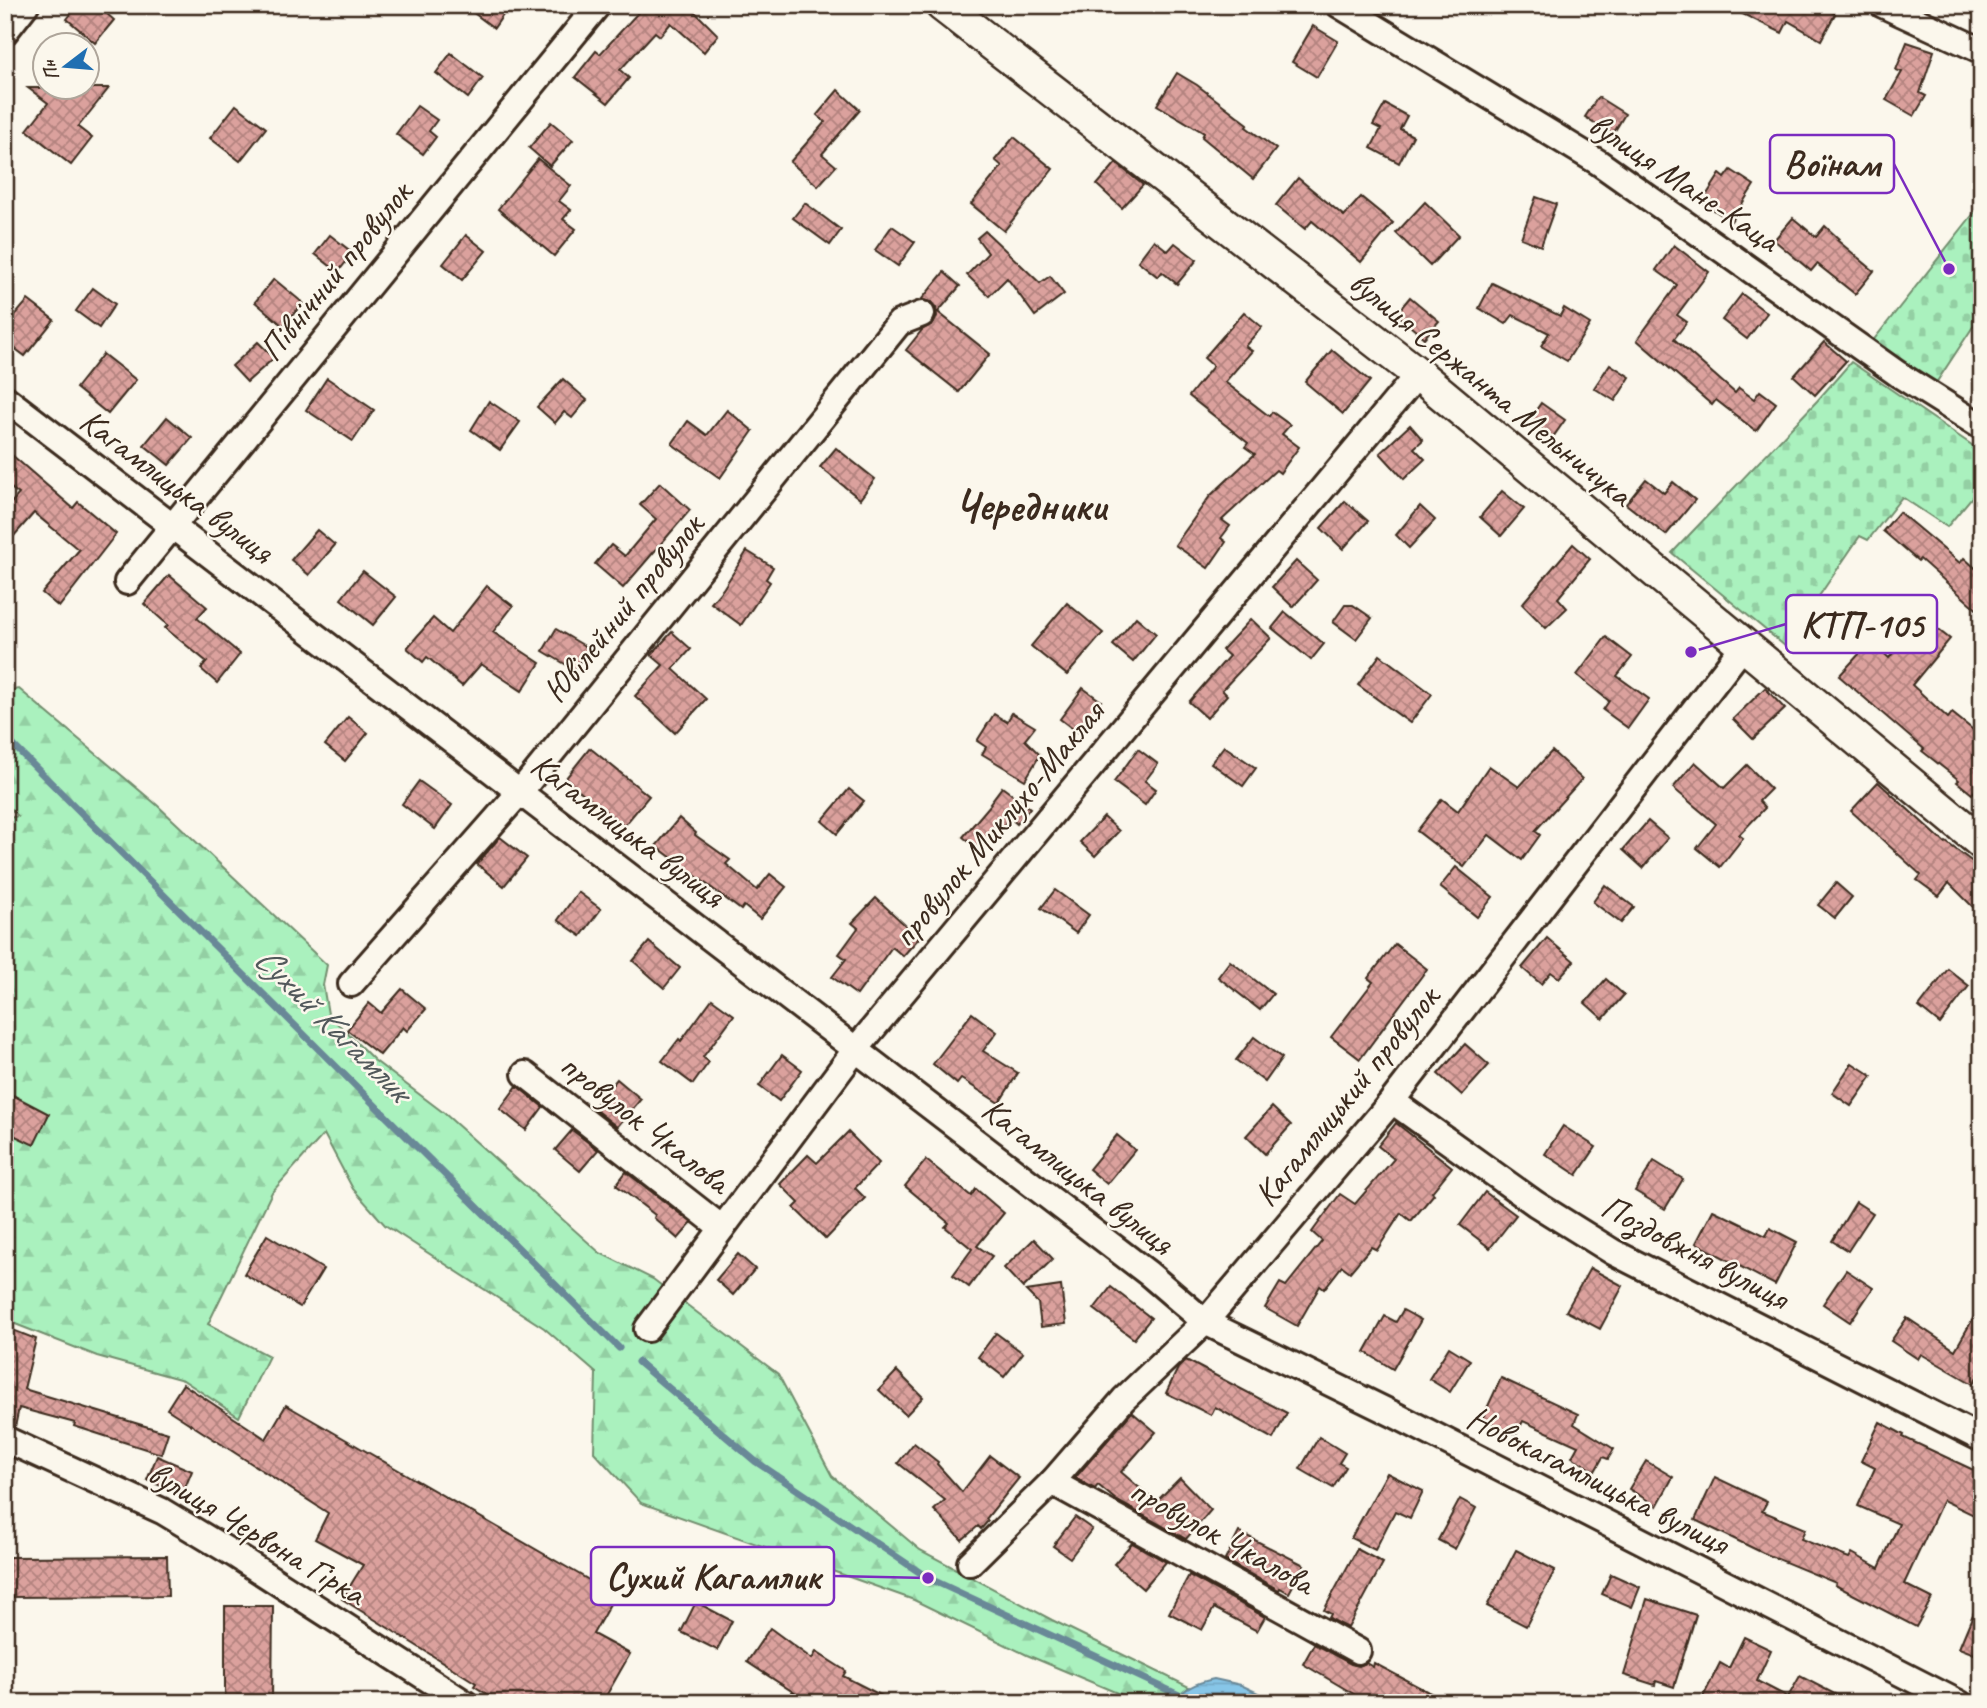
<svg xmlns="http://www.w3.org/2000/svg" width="1987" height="1708" font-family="Caveat,sans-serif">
<defs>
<pattern id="forest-firs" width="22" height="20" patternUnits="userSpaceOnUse" patternTransform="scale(1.75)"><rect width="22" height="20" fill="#aaf1be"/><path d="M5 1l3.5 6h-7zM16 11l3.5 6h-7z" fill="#93cfa3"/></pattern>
<pattern id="cemetery-stones" width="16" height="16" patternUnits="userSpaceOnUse" patternTransform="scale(1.75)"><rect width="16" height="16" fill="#aaf1be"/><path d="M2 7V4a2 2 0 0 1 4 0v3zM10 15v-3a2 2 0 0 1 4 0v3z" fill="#93cfa3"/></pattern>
<pattern id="water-rules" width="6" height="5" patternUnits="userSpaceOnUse" patternTransform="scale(1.75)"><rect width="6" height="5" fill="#87c6e8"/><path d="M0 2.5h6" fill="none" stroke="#75aac7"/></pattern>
<pattern id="building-cross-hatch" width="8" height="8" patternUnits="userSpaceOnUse" patternTransform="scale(1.75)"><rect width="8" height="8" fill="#dba19d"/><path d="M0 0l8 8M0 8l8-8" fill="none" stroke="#b3837f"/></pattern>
</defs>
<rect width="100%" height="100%" fill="#fbf7ec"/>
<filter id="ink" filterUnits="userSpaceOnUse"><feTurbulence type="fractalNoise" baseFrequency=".0143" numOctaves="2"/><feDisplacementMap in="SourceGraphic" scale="14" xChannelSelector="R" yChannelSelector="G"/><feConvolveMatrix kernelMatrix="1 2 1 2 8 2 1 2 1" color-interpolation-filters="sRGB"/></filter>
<g filter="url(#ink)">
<polygon fill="url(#forest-firs)" stroke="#728e6e" stroke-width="2" points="19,689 157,805 327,965 323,985 328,1014 374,1060 444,1113 600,1253 653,1279 778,1374 832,1476 920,1550 1052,1620 1189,1687 1179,1696 1181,1703 1141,1703 1027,1655 914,1600 641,1503 594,1452 596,1373 544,1328 385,1225 353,1189 324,1134 272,1192 208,1324 269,1356 239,1417 183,1380 97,1356 5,1320 5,819 18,816 5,803 5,691"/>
<g fill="url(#cemetery-stones)" stroke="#728e6e" stroke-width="2">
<polygon points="1982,203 1982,313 1932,389 1868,347"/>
<polygon points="1851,362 1982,452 1982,485 1947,527 1902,497 1868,540 1860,536 1785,646 1672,553 1817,401"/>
</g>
<path fill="url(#water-rules)" stroke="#698897" stroke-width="2" d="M1214,1679L1241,1685L1279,1703H1181L1178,1696C1190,1686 1199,1682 1214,1679Z"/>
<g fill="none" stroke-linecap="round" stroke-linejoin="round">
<g stroke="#698897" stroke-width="7">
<polyline points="5,742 14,746 619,1348"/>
<polyline points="638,1362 755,1461 928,1578 1196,1703"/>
</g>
</g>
<g fill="url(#building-cross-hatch)" stroke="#3b2a1e" stroke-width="2">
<polygon points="78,5 97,5 114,20 95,43 67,19"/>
<polygon points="463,5 510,5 494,28"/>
<polygon points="645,5 688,5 718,35 704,52 671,23 660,36 655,32 620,70 629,78 608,103 575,77 596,51 600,54"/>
<polygon points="1724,5 1820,5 1835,14 1821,40 1788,21 1782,33"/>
<polygon points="1313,26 1338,41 1317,77 1292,62"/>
<polygon points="1907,42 1934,51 1920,93 1926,96 1914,116 1886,100 1902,72 1896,70"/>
<polygon points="451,53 483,78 468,98 436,73"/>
<polygon points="1177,73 1197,85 1248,124 1246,127 1276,149 1253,179 1202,137 1204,133 1157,105"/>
<polygon points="28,88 109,88 78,127 92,138 71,165 27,130 48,103"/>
<polygon points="838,90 860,110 822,154 836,166 818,186 790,162 825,122 817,115"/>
<polygon points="1598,97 1625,114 1613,134 1585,117"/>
<polygon points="1385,104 1407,116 1400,129 1413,136 1399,163 1371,148 1381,129 1373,125"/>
<polygon points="236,105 266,128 240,161 210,138"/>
<polygon points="417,106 437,120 429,131 436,137 423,154 396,134"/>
<polygon points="551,122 573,140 550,166 529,148"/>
<polygon points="1014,137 1053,169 1004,231 971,204 1002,166 995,160"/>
<polygon points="538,159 571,186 559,201 571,210 563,219 576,229 554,256 498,209"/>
<polygon points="1116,163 1143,185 1122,208 1097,185"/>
<polygon points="1731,170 1754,185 1731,221 1702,202 1720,174 1725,178"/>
<polygon points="1298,178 1344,216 1361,197 1393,223 1361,262 1312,221 1305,229 1276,205"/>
<polygon points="1536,197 1556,204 1541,246 1521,238"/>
<polygon points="1425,202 1459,235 1430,266 1396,233"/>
<polygon points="805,203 841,230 830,245 793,218"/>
<polygon points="1793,218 1816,237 1825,226 1839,239 1837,240 1874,271 1855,294 1817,264 1811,271 1774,240"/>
<polygon points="892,226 915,242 898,266 875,250"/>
<polygon points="985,231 1040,283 1050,276 1064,294 1035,316 1007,278 989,296 967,275 988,253 977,238"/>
<polygon points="330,235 353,253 338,272 315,254"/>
<polygon points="466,235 486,251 462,280 443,264"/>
<polygon points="1154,240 1168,251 1175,243 1197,260 1177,284 1162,272 1158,277 1138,261"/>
<polygon points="1674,245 1709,272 1677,315 1687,322 1674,339 1735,393 1739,388 1754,399 1760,391 1776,403 1756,431 1716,400 1712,405 1637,340 1677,285 1656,270"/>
<polygon points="944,272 960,286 938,312 990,354 959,392 906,350 922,330 934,323 937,316 936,308 931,302 921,300"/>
<polygon points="274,279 303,303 283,326 255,302"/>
<polygon points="1492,283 1560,316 1564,308 1590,324 1567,361 1541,346 1549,333 1513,315 1506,324 1479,308"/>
<polygon points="93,288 115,304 99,328 76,311"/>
<polygon points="1742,294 1767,313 1747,339 1722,320"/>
<polygon points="1410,297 1439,321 1424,338 1396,314"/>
<polygon points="28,300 54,320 25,356 5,341 5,327"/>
<polygon points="1244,312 1262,327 1245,346 1252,351 1225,382 1269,416 1272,412 1290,425 1282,434 1299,447 1280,473 1276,470 1222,520 1230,526 1221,538 1226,542 1208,568 1175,545 1210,496 1255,454 1245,447 1248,443 1189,396 1213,366 1204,358"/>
<polygon points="258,342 274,358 247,382 232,366"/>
<polygon points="1824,342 1846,361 1815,395 1794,376"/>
<polygon points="1332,350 1370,381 1343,414 1305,382"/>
<polygon points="103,354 136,380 108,414 76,388"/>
<polygon points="1610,364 1630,377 1615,401 1594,388"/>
<polygon points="327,378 374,410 353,441 306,410"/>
<polygon points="563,379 587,400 572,418 564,412 555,423 537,407"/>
<polygon points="489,401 520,422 500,450 471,430"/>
<polygon points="1541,403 1565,420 1553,437 1529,420"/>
<polygon points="727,410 753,431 720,478 672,444 688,421 707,435"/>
<polygon points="167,417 192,438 169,465 144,445"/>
<polygon points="1410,425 1423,440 1414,448 1425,459 1404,479 1380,453"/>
<polygon points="836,448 875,479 860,499 820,467"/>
<polygon points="5,449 73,508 78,502 116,534 59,607 42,593 79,550 34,513 5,546 5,510 19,494 5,484"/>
<polygon points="1646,479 1664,493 1673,482 1695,500 1666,535 1626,504"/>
<polygon points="660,483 690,510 623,588 595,564 611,545 625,556 656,519 640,505"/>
<polygon points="1502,491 1524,509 1501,536 1480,517"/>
<polygon points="1345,501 1368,521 1343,549 1321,528"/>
<polygon points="1420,506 1435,520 1409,548 1396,535"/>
<polygon points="1899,512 1960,563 1964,558 1982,574 1982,614 1920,559 1918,561 1883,531"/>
<polygon points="317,530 335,545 309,575 291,560"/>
<polygon points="1573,544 1590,559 1558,598 1567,608 1546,628 1522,604"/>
<polygon points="747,551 773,567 766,579 770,582 741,625 711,603 723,589"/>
<polygon points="1296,561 1317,580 1293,607 1272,587"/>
<polygon points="363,571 396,597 373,625 341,599"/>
<polygon points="169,575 207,607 197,618 240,654 217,683 201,669 207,662 165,628 168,625 144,604"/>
<polygon points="487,586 513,606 493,632 540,663 522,691 481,664 462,686 427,657 423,662 407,648 433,618 450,633"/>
<polygon points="1067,603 1103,633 1067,675 1031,646"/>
<polygon points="1345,605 1353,605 1372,618 1356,639 1333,622"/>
<polygon points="1285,612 1324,644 1311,660 1272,628"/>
<polygon points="1136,617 1156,634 1133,662 1113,645"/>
<polygon points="1922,617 1950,639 1912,685 1948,718 1952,713 1982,737 1982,782 1972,794 1957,782 1959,780 1922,751 1924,749 1839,676 1871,641 1889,658"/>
<polygon points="1251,619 1271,638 1222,690 1227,695 1207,718 1189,702 1229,656 1222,650"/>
<polygon points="556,629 588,648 575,670 543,651"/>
<polygon points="672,632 691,649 673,669 706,699 675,733 635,696 663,665 651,655"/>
<polygon points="1606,637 1632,657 1617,676 1649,699 1628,728 1603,710 1609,701 1577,675"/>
<polygon points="1380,655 1432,694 1410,723 1358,685"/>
<polygon points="1083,688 1101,701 1077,732 1060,719"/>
<polygon points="1765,688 1785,709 1753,739 1733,719"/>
<polygon points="1012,713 1035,727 1025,740 1040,755 1025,780 982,754 986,747 977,741 994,714 1007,722"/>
<polygon points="348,717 368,733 345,761 325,745"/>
<polygon points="1224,746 1256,768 1243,786 1211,763"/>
<polygon points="590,748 649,796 624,826 565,779"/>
<polygon points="1138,749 1158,764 1145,781 1156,789 1145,805 1114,782"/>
<polygon points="1552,751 1582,779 1535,831 1540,835 1522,860 1489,835 1464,867 1417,831 1442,799 1458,811 1489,766 1519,787"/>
<polygon points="1695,762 1724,788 1747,765 1771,789 1759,801 1765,808 1739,835 1743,838 1720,867 1697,848 1716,824 1673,788"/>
<polygon points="419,781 452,805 435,829 402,804"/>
<polygon points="1878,782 1945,843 1946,842 1982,869 1982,916 1949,883 1939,896 1917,880 1921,875 1851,811"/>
<polygon points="1002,787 1030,808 1017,824 1010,818 981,852 963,837 991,804 990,803"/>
<polygon points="849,789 864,801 837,834 822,821"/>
<polygon points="1104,817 1119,831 1095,856 1080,842"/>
<polygon points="679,818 696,833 695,835 730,860 726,864 757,890 770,874 786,887 760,919 744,906 741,910 656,846"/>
<polygon points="1648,821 1668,838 1643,868 1623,850"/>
<polygon points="500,837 527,858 504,886 477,864"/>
<polygon points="1456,867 1493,897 1477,917 1440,887"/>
<polygon points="1836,883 1852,897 1835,918 1818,905"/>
<polygon points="1605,885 1634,907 1621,923 1593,902"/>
<polygon points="1055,890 1089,915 1076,933 1041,908"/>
<polygon points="578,892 601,909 581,936 558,920"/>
<polygon points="876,898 919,938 903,956 892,947 857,995 832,977 846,959 839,954 858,928 852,923"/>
<polygon points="1547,938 1574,961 1559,978 1551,972 1541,984 1522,968"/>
<polygon points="649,942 680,968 664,988 633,961"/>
<polygon points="1395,944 1427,969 1360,1059 1331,1037 1373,982 1368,978"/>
<polygon points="1230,961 1273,994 1260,1010 1218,977"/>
<polygon points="1948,969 1969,986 1940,1024 1919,1007"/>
<polygon points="1606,979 1624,995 1603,1019 1585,1003"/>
<polygon points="402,989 426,1009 407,1031 403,1027 380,1055 347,1030 369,1003 381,1013"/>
<polygon points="712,999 734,1015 703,1057 709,1062 693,1084 662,1061 679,1039 681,1041"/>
<polygon points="972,1013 997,1032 983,1051 1018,1073 999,1103 961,1079 957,1084 933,1064"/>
<polygon points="1254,1037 1282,1058 1265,1082 1236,1060"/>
<polygon points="1465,1044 1489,1065 1462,1095 1438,1074"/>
<polygon points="782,1055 802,1070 779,1101 759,1086"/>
<polygon points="1852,1063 1872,1076 1851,1106 1832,1093"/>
<polygon points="617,1079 641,1099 617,1127 593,1108"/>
<polygon points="517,1086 543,1107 526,1130 500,1109"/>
<polygon points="5,1091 49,1114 34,1145 5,1131"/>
<polygon points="1272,1107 1291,1125 1265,1154 1246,1136"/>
<polygon points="1396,1123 1452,1167 1432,1192 1434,1194 1411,1221 1401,1213 1377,1250 1371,1247 1350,1272 1342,1266 1324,1289 1320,1286 1297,1326 1265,1308 1280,1283 1286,1286 1322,1241 1312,1232 1340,1194 1355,1204 1394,1159 1378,1146"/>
<polygon points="1563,1126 1596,1147 1577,1175 1545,1154"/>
<polygon points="572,1130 598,1150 580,1171 555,1150"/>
<polygon points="848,1132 879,1163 855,1188 865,1198 826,1239 794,1208 799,1203 780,1184 808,1155 817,1163"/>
<polygon points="1117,1135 1135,1150 1107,1184 1089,1169"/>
<polygon points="926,1160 971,1196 976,1189 1004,1213 977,1246 992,1256 969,1287 953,1275 972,1249 945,1227 949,1223 905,1186"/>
<polygon points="1654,1161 1683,1179 1665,1209 1635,1191"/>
<polygon points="626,1172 692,1223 678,1239 654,1218 655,1215 616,1185"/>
<polygon points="1485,1192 1516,1215 1490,1248 1460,1225"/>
<polygon points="1856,1202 1873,1213 1848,1251 1832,1241"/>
<polygon points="1713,1210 1766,1236 1770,1228 1797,1242 1775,1285 1696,1243"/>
<polygon points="267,1235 323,1269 300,1307 244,1274"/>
<polygon points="1034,1239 1053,1259 1023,1288 1004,1268"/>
<polygon points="738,1254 755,1269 733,1295 716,1280"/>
<polygon points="1590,1268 1623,1286 1600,1329 1566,1311"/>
<polygon points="1846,1270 1873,1288 1850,1322 1823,1304"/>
<polygon points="1061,1286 1066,1324 1041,1327 1038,1303 1026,1291"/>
<polygon points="1111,1287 1151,1318 1134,1339 1094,1309"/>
<polygon points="1982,1303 1982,1368 1973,1384 1921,1354 1918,1359 1891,1341 1907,1318 1955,1350"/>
<polygon points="1403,1310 1421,1320 1393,1369 1365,1352 1385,1316 1396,1322"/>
<polygon points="5,1327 36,1339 24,1389 168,1433 161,1454 74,1426 75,1423 19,1408 15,1427 5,1424"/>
<polygon points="996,1333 1023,1353 1004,1377 978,1357"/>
<polygon points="1449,1347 1470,1360 1450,1392 1429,1379"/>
<polygon points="1186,1360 1287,1413 1273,1439 1215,1407 1211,1415 1166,1393 1178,1368"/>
<polygon points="897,1371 923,1397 906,1415 879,1390"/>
<polygon points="1501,1378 1578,1414 1574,1424 1614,1449 1608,1459 1603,1457 1595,1471 1572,1457 1578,1446 1523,1421 1516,1435 1482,1419"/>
<polygon points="183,1384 266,1439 286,1405 615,1595 593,1634 630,1654 602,1703 501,1703 474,1686 476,1683 342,1599 363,1565 315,1539 328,1513 167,1409"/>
<polygon points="1132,1412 1156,1432 1121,1472 1156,1502 1180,1478 1211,1510 1186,1539 1116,1500 1098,1485 1095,1489 1075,1478"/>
<polygon points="1880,1422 1904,1435 1903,1437 1982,1474 1982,1519 1943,1500 1904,1584 1932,1598 1916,1627 1835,1585 1836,1583 1761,1552 1695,1520 1715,1477 1767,1502 1762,1511 1805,1529 1801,1539 1849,1558 1852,1553 1879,1568 1899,1524 1858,1506 1875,1468 1861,1461"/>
<polygon points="1319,1437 1345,1453 1339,1463 1346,1467 1333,1488 1300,1469"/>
<polygon points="914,1443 938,1462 937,1464 962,1492 990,1456 1019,1478 986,1519 988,1521 981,1529 978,1526 962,1540 934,1510 945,1500 898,1463"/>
<polygon points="157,1456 192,1471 182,1495 147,1480"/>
<polygon points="1646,1461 1673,1477 1657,1506 1629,1489"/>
<polygon points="1387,1473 1423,1491 1410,1518 1395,1511 1375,1550 1351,1538"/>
<polygon points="1460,1499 1476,1508 1455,1549 1438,1540"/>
<polygon points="1075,1517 1092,1529 1070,1558 1053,1546"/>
<polygon points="1239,1532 1304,1565 1289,1593 1280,1588 1279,1590 1225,1560"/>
<polygon points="1132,1543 1166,1562 1143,1589 1114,1564"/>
<polygon points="1357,1549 1383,1563 1348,1628 1329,1618 1331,1614 1324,1610"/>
<polygon points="1516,1550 1555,1570 1526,1626 1487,1606"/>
<polygon points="167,1556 168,1596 9,1597 9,1557"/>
<polygon points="1611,1574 1640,1587 1632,1607 1602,1594"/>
<polygon points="1189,1575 1265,1617 1257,1631 1214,1608 1202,1630 1169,1613"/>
<polygon points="1982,1593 1982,1657 1959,1648"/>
<polygon points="1647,1599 1696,1615 1674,1687 1656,1681 1655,1685 1624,1675"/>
<polygon points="696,1602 732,1621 717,1650 681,1632"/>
<polygon points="225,1606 273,1606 272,1703 225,1703"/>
<polygon points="770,1628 812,1659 816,1652 846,1671 843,1676 896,1703 810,1703 747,1662"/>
<polygon points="1744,1637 1771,1650 1757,1681 1788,1697 1800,1676 1852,1703 1700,1703 1720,1663 1729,1668"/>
<polygon points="1314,1644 1351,1664 1359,1666 1366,1663 1373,1667 1374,1663 1449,1703 1369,1703 1303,1664"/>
</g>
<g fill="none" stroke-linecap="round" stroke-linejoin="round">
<defs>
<g id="minor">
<polyline points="1339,5 1598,162 1898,374 1982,427"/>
<polyline points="1883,5 1982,51"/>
<polyline points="5,32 26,5"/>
<polyline points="5,398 1149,1274 1205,1322 1395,1415 1959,1703"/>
<polyline points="127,582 598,5"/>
<polyline points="351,984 520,792 899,323 922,314"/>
<polyline points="525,1074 722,1228"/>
<polyline points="1392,1101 1536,1204 1613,1252 1982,1439"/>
<polyline points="647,1329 856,1049 1418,374"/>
<polyline points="5,1439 162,1511 235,1555 465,1703"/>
<polyline points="1052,1482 1358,1651"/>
<polyline points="970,1563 1052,1482 1124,1399 1205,1322 1392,1101 1744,645"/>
</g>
<polyline id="tertiary" points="942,5 1418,374 1982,843"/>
</defs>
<use href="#minor" stroke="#3b2a1e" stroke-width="30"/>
<use href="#tertiary" stroke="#3b2a1e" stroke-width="37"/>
<use href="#minor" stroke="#fbf7ec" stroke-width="24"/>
<use href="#tertiary" stroke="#fbf7ec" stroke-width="32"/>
</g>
</g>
<g text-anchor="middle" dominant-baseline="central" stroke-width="5" stroke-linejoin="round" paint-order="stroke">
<g font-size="35" fill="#3b2a1e" stroke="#fbf7ec">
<text transform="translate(1684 182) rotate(34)">вулиця Мане-Каца</text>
<text transform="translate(335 271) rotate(-51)">Північний провулок</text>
<text transform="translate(1491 388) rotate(39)">вулиця Сержанта Мельничука</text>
<text transform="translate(177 486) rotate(37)">Кагамлицька вулиця</text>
<text transform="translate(623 608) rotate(-51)">Ювілейний провулок</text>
<text transform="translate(998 824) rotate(-50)">провулок Миклухо-Маклая</text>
<text transform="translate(628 830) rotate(37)">Кагамлицька вулиця</text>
<text transform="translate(1346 1096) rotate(-51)">Кагамлицький провулок</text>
<text transform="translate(645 1123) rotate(38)">провулок Чкалова</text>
<text transform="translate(1078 1176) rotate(38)">Кагамлицька вулиця</text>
<text transform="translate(1695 1252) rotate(28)">Поздовжня вулиця</text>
<text transform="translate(1598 1480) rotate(27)">Новокагамлицька вулиця</text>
<text transform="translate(257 1533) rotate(31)">вулиця Червона Гірка</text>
<text transform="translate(1222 1536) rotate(29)">провулок Чкалова</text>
</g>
<g font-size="37" font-style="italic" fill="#52595b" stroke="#fbf7ec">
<text transform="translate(333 1023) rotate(45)">Сухий Кагамлик</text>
</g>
<g font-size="42" font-weight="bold" fill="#3b2a1e" stroke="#fbf7ec">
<text x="1030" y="506">Чередники</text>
</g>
</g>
<path fill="none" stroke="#7b2cbf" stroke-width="2.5" d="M1949 269L1894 164M1691 652L1786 624M928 1578L834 1576"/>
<g fill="#7b2cbf" stroke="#fbf7ec" stroke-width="2.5">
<circle cx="1949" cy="269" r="7"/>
<circle cx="1691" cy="652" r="7"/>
<circle cx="928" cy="1578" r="7"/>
</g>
<g fill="#fbf7ec" stroke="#7b2cbf" stroke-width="2.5">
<rect x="1770" y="135" width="124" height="58" rx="7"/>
<rect x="1786" y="595" width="151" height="58" rx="7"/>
<rect x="591" y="1547" width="243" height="58" rx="7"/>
</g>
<g font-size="37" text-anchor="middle" font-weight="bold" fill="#3b2a1e">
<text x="1832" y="176">Воїнам</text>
<text x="1862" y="637">КТП-105</text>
<text x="713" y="1589">Сухий Кагамлик</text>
</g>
<rect width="1987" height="1708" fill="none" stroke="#fbf7ec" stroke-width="28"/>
<rect x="14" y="14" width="1959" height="1680" fill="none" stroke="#3b2a1e" stroke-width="2.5" filter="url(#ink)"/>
<g transform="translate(66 66) rotate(254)"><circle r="33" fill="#fbf7ec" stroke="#aea59a" stroke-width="2"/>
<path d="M0-5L12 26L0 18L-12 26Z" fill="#1f6fb2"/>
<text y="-10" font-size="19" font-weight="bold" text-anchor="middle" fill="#3b2a1e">Пн</text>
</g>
</svg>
